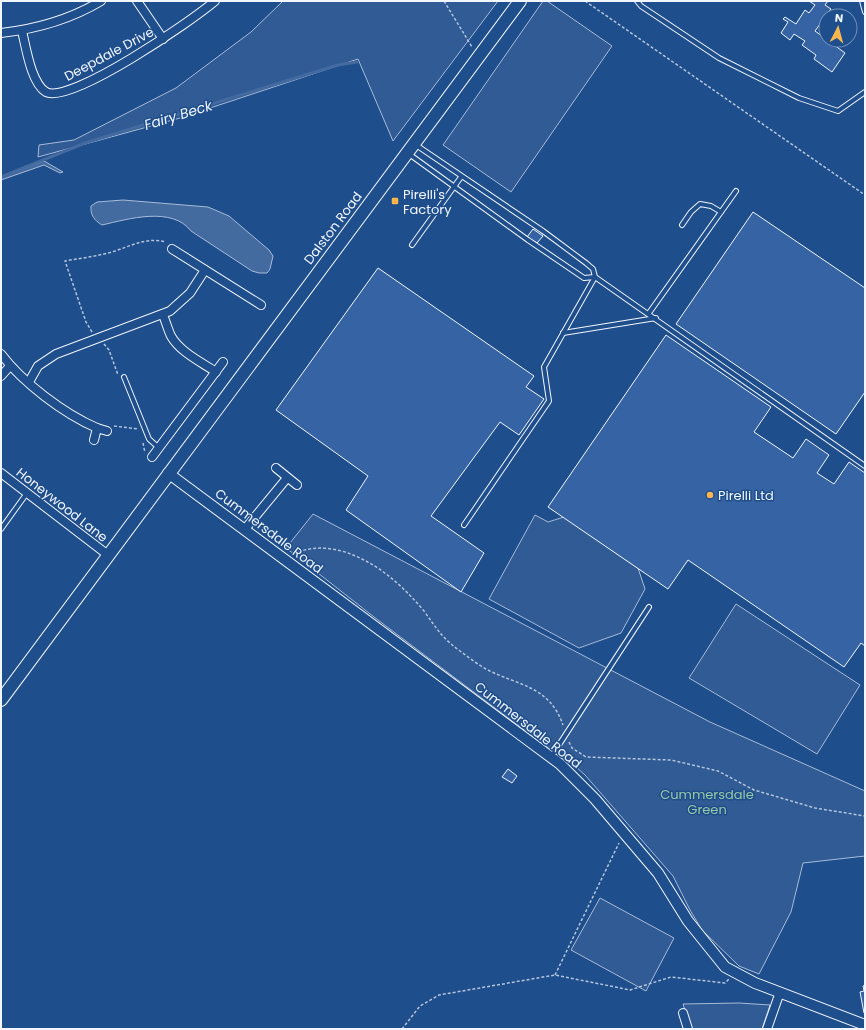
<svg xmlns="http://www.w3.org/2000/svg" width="866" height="1030" font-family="Poppins,sans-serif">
<rect width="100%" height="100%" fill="#1f4e8c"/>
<g fill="#305b95" stroke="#a8bbd7">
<polygon points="283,1 498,1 393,141 358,59 180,118 38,157 39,145 74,140 176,88 251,32"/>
<polygon points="543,1 547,1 612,46 511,192 443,145"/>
<polygon points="313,514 710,722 865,791 865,856 803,863 791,912 759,974 739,966 702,930 690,910 673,876 585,775 566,758 548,748 374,617 286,548"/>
<polygon points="535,515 548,522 564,517 638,568 645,589 621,633 579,648 489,599"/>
<polygon points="736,604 860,685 817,754 689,678"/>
<polygon points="600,898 674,938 646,991 571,950"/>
<polygon points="739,1003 770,1005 762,1029 691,1029 683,1004"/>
</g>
<g fill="#446ba0" stroke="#a8bbd7">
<polygon points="44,161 63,172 60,173 44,165 1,180 1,177"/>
<path d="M123,200L208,207L229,216L269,250L273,256L270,269L267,273H259L252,271L191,231C172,206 128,219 102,225C95,221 90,215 91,206L97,202Z"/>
</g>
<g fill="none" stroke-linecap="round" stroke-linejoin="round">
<polyline stroke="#446ba0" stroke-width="3" points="1,177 85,143 338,65 357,62"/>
</g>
<g fill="#3563a3" stroke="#f2f6ff">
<polygon points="809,1 828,1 825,5 831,9 815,31 845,53 832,72 814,59 816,55 802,45 805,41 794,34 790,40 781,33 788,22 783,19 785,17 796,24 805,10 809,13 815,5"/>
<polygon points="753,212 865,288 865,392 836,434 676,324"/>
<polygon points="533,229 543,236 537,243 527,237"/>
<polygon points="378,268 534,376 526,387 544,399 519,435 500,422 431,516 484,553 461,592 346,510 368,476 276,410"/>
<polygon points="666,335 771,407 754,432 793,458 806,439 829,455 817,473 834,484 849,462 865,473 865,646 861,643 844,667 688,560 668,589 548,507"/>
<polygon points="508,769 517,776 512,783 502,777"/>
<polygon points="865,985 865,1013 864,1013 860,992 864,991 863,986"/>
</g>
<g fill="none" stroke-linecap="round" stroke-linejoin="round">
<defs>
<g id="service">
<polyline points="637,1 641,6 719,58 799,98 838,111 865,92"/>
<polyline points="862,1 865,12"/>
<polyline points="416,145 543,231 586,263 593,269 595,277 865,466"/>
<polyline points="409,154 528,240 584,278 595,277"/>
<polyline points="682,225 691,212 700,204 711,206 721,212"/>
<polyline points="412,245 461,177"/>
<polyline points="649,313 736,191"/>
<polyline points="563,333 656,318"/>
<polyline points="124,377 149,439 159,448"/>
<polyline points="464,525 549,401 544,367 595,277"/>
<polyline points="1,529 27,493"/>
<polyline points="551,757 649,607"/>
</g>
<g id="minor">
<polyline points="137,1 163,39"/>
<path d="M22,31C26,47 31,83 46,92C70,105 193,20 215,1"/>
<path d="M1,33C36,29 71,19 101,1"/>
<polyline points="172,249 261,305"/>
<path d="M163,315C166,322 168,330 171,336C180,352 201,362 216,372"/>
<path d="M1,354C22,382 64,414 97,428"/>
<polyline points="1,376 10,366"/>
<polyline points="29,382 38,366 56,354 170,311 190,293 205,270"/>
<polyline points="94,440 97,428 107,431"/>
<polyline points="152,457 223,362"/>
<polyline points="276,468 297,485"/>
<polyline points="1,473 108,555"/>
<polyline points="245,529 287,478"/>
<polyline points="683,1013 688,1029"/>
<polyline points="767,1029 780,992"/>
</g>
<polyline id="tertiary" points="168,473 560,764 595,799 658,873 688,921 725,967 755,983 865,1025"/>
<polyline id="secondary" points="1,700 520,1"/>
</defs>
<use href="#service" stroke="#f2f6ff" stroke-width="6"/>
<use href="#minor" stroke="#f2f6ff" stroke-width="10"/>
<use href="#tertiary" stroke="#f2f6ff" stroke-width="12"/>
<use href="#secondary" stroke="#f2f6ff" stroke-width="14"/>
<g stroke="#b3c4dc" stroke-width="1.5" stroke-dasharray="3 2" stroke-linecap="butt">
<polyline points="444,1 472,47"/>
<polyline points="585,1 865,195"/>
<path d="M92,332L86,322L65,261C82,258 99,256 115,251C133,245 147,237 166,242"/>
<polyline points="104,344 109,350 118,375"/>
<polyline points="114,426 138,429"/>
<polyline points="143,443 145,453"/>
<path d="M294,554C310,546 328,547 345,552C378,563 402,585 424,611C437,629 442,638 460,651C468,657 477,664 486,669C518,686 549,685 563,725"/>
<polyline points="569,742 572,748 586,757 671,760 718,771 754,790 815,808 865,816"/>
<polyline points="555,975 619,843"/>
<polyline points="402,1029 420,1006 439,995 555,975 630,990 671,977 725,983 729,979"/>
</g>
<use href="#service" stroke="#1f4e8c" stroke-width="4"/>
<use href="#minor" stroke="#1f4e8c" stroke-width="8"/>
<use href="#tertiary" stroke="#1f4e8c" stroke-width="10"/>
<use href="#secondary" stroke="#1f4e8c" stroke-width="12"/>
</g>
<g fill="#ffb74d" stroke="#1f4e8c" stroke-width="1.5">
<rect x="391" y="197" width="8" height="8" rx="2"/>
<circle cx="710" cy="495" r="4"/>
</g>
<g text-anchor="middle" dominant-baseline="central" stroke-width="3" stroke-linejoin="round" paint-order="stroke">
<g font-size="13" fill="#f2f6ff" stroke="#1f4e8c">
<text transform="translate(109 54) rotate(-28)">Deepdale Drive</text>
<text transform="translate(333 228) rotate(-53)">Dalston Road</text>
<text transform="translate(62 505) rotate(38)">Honeywood Lane</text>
<text transform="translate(269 531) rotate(37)">Cummersdale Road</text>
<text transform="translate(528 725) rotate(38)">Cummersdale Road</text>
</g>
<g font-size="13" fill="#f2f6ff" stroke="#1f4e8c" text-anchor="start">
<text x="403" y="194">Pirelli's<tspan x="403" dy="15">Factory</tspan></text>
<text x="718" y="495">Pirelli Ltd</text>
</g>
<g font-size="13" fill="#97c8a6" stroke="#1f4e8c">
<text x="707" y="794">Cummersdale<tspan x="707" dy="15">Green</tspan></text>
</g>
<g font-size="14" font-style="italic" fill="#f2f6ff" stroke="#1f4e8c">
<text transform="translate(178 115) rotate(-17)">Fairy Beck</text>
</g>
</g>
<rect width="866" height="1030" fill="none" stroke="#f2f6ff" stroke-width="4"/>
<g transform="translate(838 28) rotate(6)"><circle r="19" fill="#1f4e8c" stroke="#7391ba"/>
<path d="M0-3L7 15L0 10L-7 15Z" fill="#ffb74d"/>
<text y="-6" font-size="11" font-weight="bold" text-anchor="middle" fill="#f2f6ff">N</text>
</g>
</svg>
